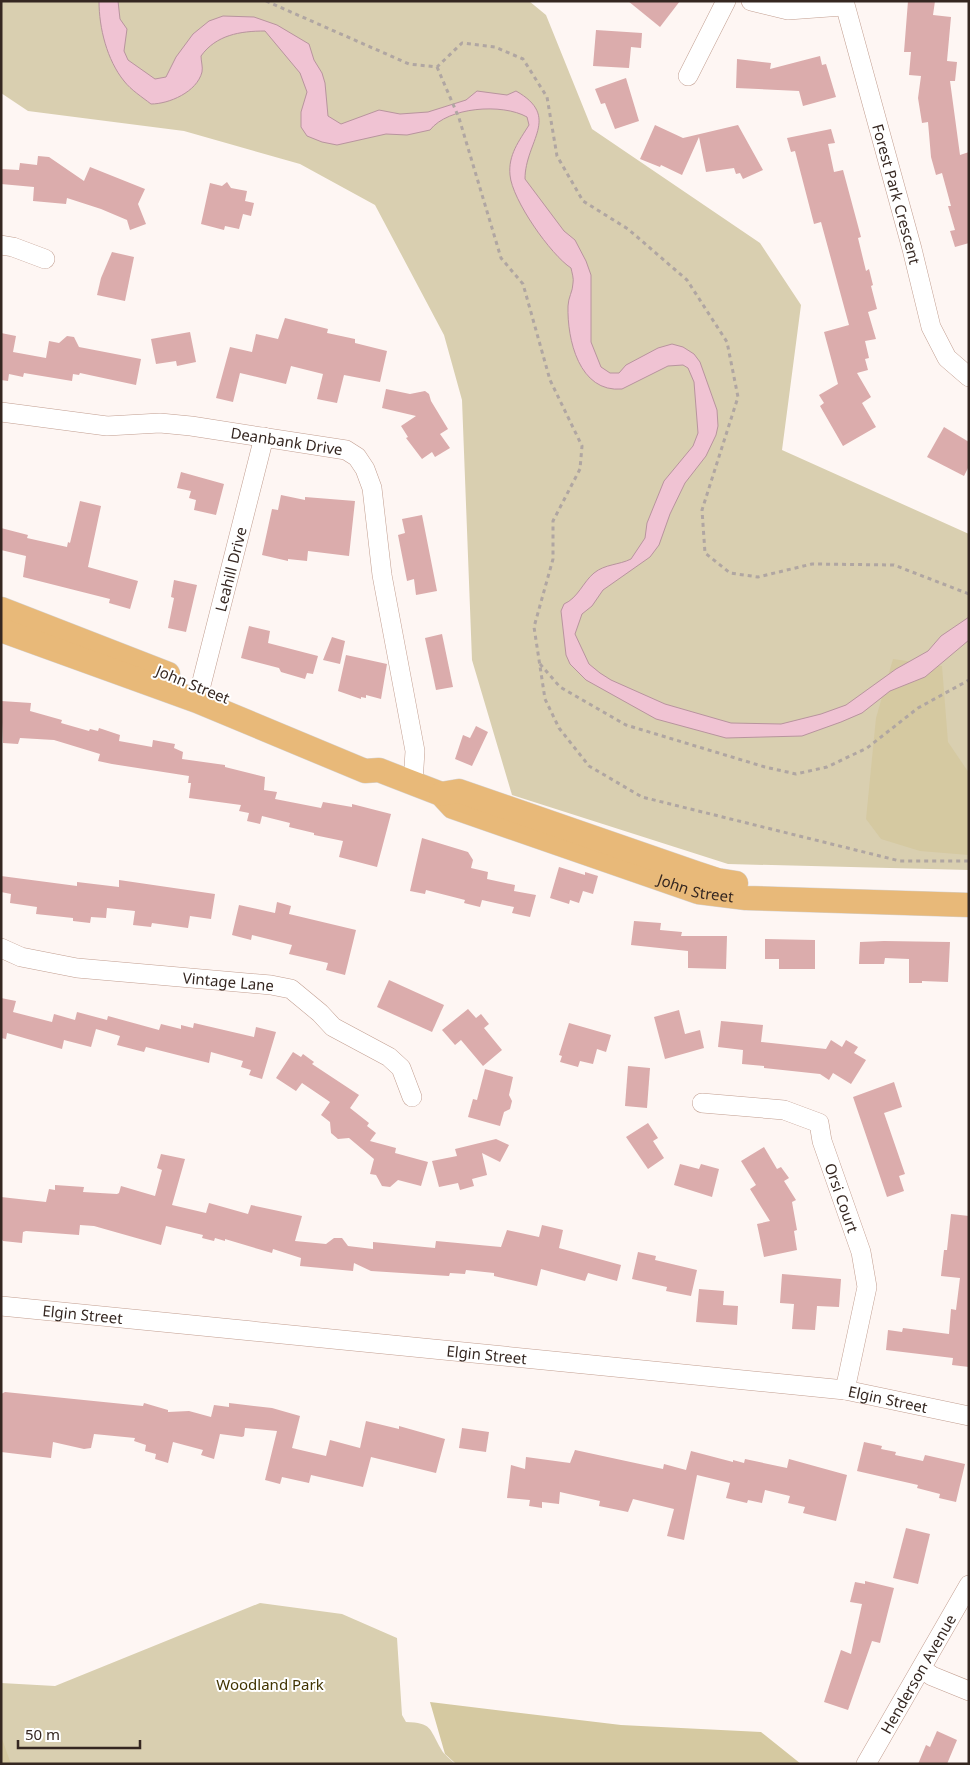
<svg xmlns="http://www.w3.org/2000/svg" width="970" height="1765" font-family="'Noto Sans',sans-serif">
<rect width="100%" height="100%" fill="#fef6f3"/>
<g fill="#d9cfb0">
<polygon points="1,1 529,1 546,15 592,129 760,243 801,305 782,450 969,534 969,870 728,864 512,795 472,660 462,400 444,335 375,205 300,164 184,131 28,111 1,93"/>
<path d="M260,1603L342,1614L397,1638L402,1715L406,1722C432,1723 429,1728 441,1749C444,1755 451,1759 455,1764H1V1683L55,1686Z"/>
</g>
<g fill="#d5c9a1">
<polygon points="893,659 942,666 948,742 969,773 969,855 920,851 881,839 866,819 876,718"/>
<polygon points="430,1702 621,1725 761,1732 801,1764 456,1764 445,1754"/>
<polygon points="1,1736 11,1764 1,1764"/>
</g>
<path fill="#f0c3d3" stroke="#b8949e" d="M99,1H118L120,19L127,29L124,51L128,60L155,79L166,77L176,57L193,34L209,21L223,16L254,17L277,25L309,44L314,60L322,73L325,83L328,116L341,124L379,110L400,114L428,112L466,100L477,91L507,95L516,91C562,117 525,141 525,179L564,231L575,240L586,261L591,275V342L601,367L610,373H619L626,365L658,348L672,344L683,347L694,354L700,362L717,410L718,426L716,435L706,456L685,483L670,514L659,545L650,557L603,590L592,606L582,614L575,634L589,664L600,673L611,680L665,704L731,723L781,724L821,714L846,705L896,669L928,651L941,636L969,617V640L925,677L890,691L862,713L841,722L802,736L726,738L656,719L586,680L570,664L566,655L561,611L564,604C578,598 583,582 594,573C605,564 619,565 631,559L645,538L647,523L664,481L693,446L698,433L694,382L688,368L683,365L668,366L622,389C579,393 567,339 568,306C568,298 573,291 573,283C574,279 572,273 571,268C551,255 512,200 510,175C508,155 519,141 529,125L527,117C502,103 448,107 430,130L407,135L386,134L337,145L322,142L307,136L301,127V112L307,92L300,73L265,31C240,31 216,35 201,56C201,61 203,67 202,72C197,92 169,104 151,104C142,97 131,90 124,81C107,60 99,28 99,1Z"/>
<g fill="#dbacac">
<polygon points="628,1 680,1 660,27"/>
<polygon points="908,1 935,1 933,15 951,17 947,61 957,62 955,81 950,81 960,155 969,152 969,243 955,247 950,231 955,230 948,206 951,206 942,173 936,175 931,157 928,122 922,123 918,98 921,76 909,75 911,52 904,52"/>
<polygon points="596,30 642,33 641,48 631,47 629,68 593,66"/>
<polygon points="820,56 822,65 826,64 836,97 803,106 799,91 736,88 737,59 771,63 770,69"/>
<polygon points="626,78 639,121 615,129 605,103 601,104 595,89"/>
<polygon points="655,125 683,138 738,125 763,170 743,179 740,173 736,174 734,168 706,172 699,137 682,175 661,165 660,167 640,159"/>
<polygon points="831,129 835,143 828,144 834,172 843,170 861,237 858,238 866,271 869,269 873,285 871,286 877,309 868,312 876,339 865,341 869,358 865,359 868,370 857,373 871,397 862,403 876,427 843,446 820,406 824,403 819,395 838,384 824,332 849,325 821,222 814,224 795,151 791,152 787,138"/>
<polygon points="38,156 49,157 84,181 90,167 145,189 138,204 146,224 130,230 127,220 101,209 67,198 66,204 33,201 34,187 1,184 1,169 19,170 20,163 37,165"/>
<polygon points="227,182 231,188 247,191 245,201 254,203 251,216 243,214 239,229 225,226 224,230 201,224 210,183 222,186"/>
<polygon points="112,252 134,257 125,301 97,295 101,278"/>
<polygon points="285,318 328,329 327,333 355,339 355,343 387,351 380,382 344,375 337,403 317,399 323,374 291,366 286,384 240,373 233,402 216,398 230,347 252,352 256,334 278,339"/>
<polygon points="190,332 196,362 177,366 176,361 156,364 151,339"/>
<polygon points="1,333 16,336 13,352 46,358 49,341 59,343 67,336 74,337 79,347 141,359 136,385 80,373 79,375 73,374 72,381 24,373 23,377 9,374 8,381 1,380"/>
<polygon points="386,389 410,394 425,391 429,394 431,401 448,429 440,434 450,448 435,457 432,452 422,459 406,438 408,437 401,426 416,416 382,408"/>
<polygon points="944,427 969,442 969,466 964,476 927,457"/>
<polygon points="181,472 224,484 216,515 194,510 196,500 189,498 191,491 177,488"/>
<polygon points="281,495 305,500 305,497 355,501 349,556 308,551 307,561 288,559 288,561 262,555 272,509 278,510"/>
<polygon points="80,501 101,506 88,567 138,581 130,609 109,603 110,599 23,577 26,556 1,550 1,528 28,535 27,538 67,547 68,542 70,543"/>
<polygon points="422,515 437,591 416,595 414,579 407,581 398,535 405,533 402,519"/>
<polygon points="174,580 197,585 186,632 168,628 174,598 171,597"/>
<polygon points="249,626 270,631 268,643 318,656 313,674 307,673 305,679 281,672 279,668 241,658"/>
<polygon points="442,634 453,687 436,690 425,638"/>
<polygon points="332,637 345,641 340,664 323,660"/>
<polygon points="346,655 387,664 381,699 366,695 366,698 361,697 361,699 338,691"/>
<polygon points="1,701 31,703 30,711 62,720 61,723 89,731 90,729 98,731 99,728 120,735 119,741 152,747 153,740 175,744 174,748 183,752 182,759 225,765 225,767 265,777 264,790 277,792 275,799 321,808 323,802 352,807 352,804 391,814 377,867 339,857 343,841 314,835 314,833 289,827 290,823 262,816 260,824 247,821 249,813 239,811 241,805 189,798 191,783 188,783 189,776 112,764 98,761 100,754 54,740 20,738 18,744 3,743"/>
<polygon points="476,726 488,732 472,766 455,759 463,735 470,738"/>
<polygon points="422,838 468,852 473,860 471,868 488,872 487,879 515,885 514,891 536,895 530,917 512,913 514,907 482,900 480,907 464,903 465,900 426,890 425,894 410,891"/>
<polygon points="559,867 585,875 585,872 598,876 593,894 583,891 579,903 570,900 569,904 550,898"/>
<polygon points="1,876 77,886 77,882 119,887 119,880 215,894 211,919 190,916 188,928 152,923 151,927 133,925 135,911 107,908 106,918 91,917 90,923 73,921 73,918 36,914 37,907 10,903 11,894 1,892"/>
<polygon points="277,902 291,906 289,914 356,930 345,975 326,970 328,963 289,954 292,945 252,935 251,940 232,935 239,905 275,913"/>
<polygon points="634,921 661,923 660,930 682,932 681,936 727,936 726,969 688,968 688,951 631,945"/>
<polygon points="765,939 815,940 815,969 779,969 779,959 765,959"/>
<polygon points="884,941 950,942 948,982 922,981 922,983 909,983 909,959 885,958 884,964 859,964 860,942"/>
<polygon points="389,980 444,1005 432,1032 377,1007"/>
<polygon points="1,998 16,1001 13,1012 52,1022 54,1014 75,1020 77,1012 107,1020 108,1016 159,1030 161,1024 181,1029 181,1025 193,1028 194,1023 254,1037 256,1027 276,1032 262,1079 249,1075 251,1070 241,1067 243,1061 211,1052 209,1063 146,1047 144,1052 117,1045 120,1036 96,1029 91,1047 64,1040 62,1049 7,1033 6,1039 1,1038"/>
<polygon points="468,1009 476,1018 481,1014 489,1024 484,1028 502,1050 483,1066 461,1040 455,1045 442,1030"/>
<polygon points="679,1010 685,1034 700,1030 704,1048 665,1059 654,1017"/>
<polygon points="721,1021 763,1025 761,1042 826,1049 831,1040 842,1047 846,1040 858,1047 854,1053 866,1060 851,1084 833,1073 829,1080 820,1074 764,1068 764,1066 742,1064 743,1050 718,1047"/>
<polygon points="569,1023 611,1035 606,1052 597,1049 593,1064 580,1061 578,1067 560,1062 562,1056 559,1055"/>
<polygon points="293,1052 301,1057 303,1054 314,1062 312,1064 359,1095 350,1108 369,1123 367,1126 376,1133 370,1141 396,1148 395,1153 428,1162 421,1186 398,1180 390,1187 382,1186 376,1175 370,1174 374,1159 349,1138 338,1139 331,1133 330,1122 321,1115 330,1102 302,1083 296,1091 276,1078"/>
<polygon points="628,1066 650,1068 647,1108 625,1106"/>
<polygon points="485,1069 513,1077 509,1095 512,1101 510,1109 504,1112 500,1126 468,1117 473,1099 477,1100"/>
<polygon points="894,1082 902,1107 884,1113 905,1174 899,1176 904,1191 887,1197 853,1097"/>
<polygon points="648,1123 658,1138 653,1141 664,1158 648,1169 626,1137"/>
<polygon points="496,1139 509,1145 500,1162 482,1153 487,1175 472,1179 474,1186 460,1190 458,1183 439,1187 432,1161 457,1156 455,1149"/>
<polygon points="764,1147 777,1169 781,1167 789,1178 784,1181 796,1200 792,1202 797,1230 794,1231 797,1250 764,1257 757,1224 770,1221 750,1189 756,1185 741,1161"/>
<polygon points="161,1154 185,1159 172,1205 206,1213 209,1203 248,1214 251,1205 302,1216 295,1241 326,1244 334,1238 342,1238 348,1246 373,1249 373,1242 435,1248 436,1241 501,1247 507,1230 539,1237 542,1225 563,1230 559,1248 621,1265 617,1281 588,1273 585,1281 541,1269 537,1286 494,1276 494,1273 466,1270 465,1274 450,1273 449,1276 371,1271 354,1263 353,1271 300,1266 301,1258 273,1249 272,1253 225,1239 225,1241 215,1238 214,1241 202,1238 203,1235 166,1226 161,1245 94,1226 80,1225 79,1235 26,1231 23,1232 22,1243 3,1241 1,1238 1,1197 46,1202 49,1189 55,1190 55,1185 84,1187 83,1192 117,1194 119,1193 121,1186 155,1196 162,1170 157,1168"/>
<polygon points="680,1164 699,1169 701,1164 719,1169 712,1197 674,1185"/>
<polygon points="951,1214 969,1216 969,1367 952,1365 953,1358 886,1350 888,1330 902,1332 903,1328 949,1334 951,1309 956,1310 960,1278 941,1276 944,1250 947,1250"/>
<polygon points="638,1252 656,1256 655,1260 697,1270 691,1296 666,1291 667,1287 632,1279"/>
<polygon points="782,1274 841,1279 839,1307 817,1306 815,1330 792,1329 794,1304 780,1303"/>
<polygon points="699,1289 724,1291 723,1305 738,1306 737,1325 696,1322"/>
<polygon points="5,1392 143,1406 144,1403 168,1410 168,1412 189,1411 211,1417 214,1405 229,1407 229,1403 272,1408 300,1416 292,1448 326,1456 330,1440 360,1448 366,1421 399,1429 399,1426 445,1439 436,1473 371,1457 363,1487 311,1475 309,1483 282,1477 280,1484 265,1480 277,1431 245,1428 244,1436 242,1437 220,1434 214,1459 201,1455 203,1450 173,1442 168,1463 155,1459 156,1454 145,1451 146,1445 134,1441 135,1438 94,1434 91,1448 84,1449 53,1442 51,1458 1,1452 1,1394"/>
<polygon points="462,1428 489,1432 486,1452 459,1448"/>
<polygon points="864,1442 882,1446 881,1449 896,1452 895,1455 923,1461 925,1455 965,1464 956,1502 939,1498 940,1494 917,1488 918,1485 857,1471"/>
<polygon points="575,1450 663,1469 664,1464 686,1470 691,1451 733,1462 733,1460 744,1463 745,1459 787,1468 789,1459 847,1475 836,1521 803,1513 805,1507 788,1503 790,1496 765,1490 762,1503 748,1500 747,1503 726,1498 730,1483 697,1475 684,1540 667,1536 674,1509 633,1499 628,1512 599,1506 600,1501 560,1492 559,1504 542,1502 542,1508 529,1506 530,1500 507,1498 511,1465 525,1469 526,1457 570,1463"/>
<polygon points="906,1528 930,1534 918,1584 893,1578"/>
<polygon points="865,1581 894,1588 880,1643 872,1641 848,1710 824,1702 841,1650 851,1654 862,1604 850,1602 855,1582 865,1584"/>
<polygon points="937,1731 957,1740 947,1764 918,1764 926,1745 930,1747"/>
</g>
<g fill="none" stroke-linecap="round" stroke-linejoin="round">
<defs>
<g id="minor">
<polyline points="751,1 788,10 843,6"/>
<path id="s1" d="M844,1L912,249L931,327L947,358L969,377"/>
<polyline points="688,76 726,1"/>
<polyline points="1,245 13,247 45,259"/>
<path id="s2" d="M1,412L107,426L160,423L191,426L346,450L357,457L365,469L372,488L382,575L415,751L413,783"/>
<path id="s3" d="M197,701L264,437"/>
<path id="s4" d="M1,948L21,957L77,968L271,985L291,989L320,1013L333,1027L389,1057L401,1068L412,1097"/>
<path id="s5" d="M702,1103L784,1110L819,1123L822,1141L861,1252L867,1287L845,1390"/>
<path id="s6" d="M1,1306L845,1390L969,1416"/>
<polyline points="922,1669 932,1676 969,1691"/>
<path id="s7" d="M866,1764L969,1585"/>
</g>
<g id="major">
<polyline points="1,609 168,674"/>
<path id="s8" d="M1,630L197,701L365,771L379,770L441,794L453,807L698,892L746,898L969,905"/>
<polyline points="441,794 459,791 696,873 717,880 736,883"/>
</g>
</defs>
<use href="#minor" stroke="#c29e90" stroke-width="20"/>
<use href="#major" stroke="#d7d4d3" stroke-width="25"/>
<g stroke="#b0a6a2" stroke-width="3" stroke-dasharray="4 4" stroke-linecap="butt">
<polyline points="266,1 409,64 437,67 462,43 495,47 523,59 547,97 557,156 583,201 628,229 687,280 727,342 738,397 702,510 705,553 730,573 758,577 812,564 894,565 969,594"/>
<polyline points="437,67 459,118 501,258 523,284 550,380 582,446 580,469 553,521 553,559 534,627 545,699 559,728 589,766 642,797 900,861 969,861"/>
<polyline points="540,664 560,687 626,725 765,767 796,774 827,767 867,748 918,708 969,680"/>
</g>
<use href="#minor" stroke="#fff" stroke-width="19"/>
<use href="#major" stroke="#e8b979" stroke-width="24"/>
</g>
<g text-anchor="middle" dominant-baseline="central" stroke-width="4" stroke-linejoin="round" paint-order="stroke">
<g font-size="15" fill="#352721" stroke="#fff">
<text stroke="none"><textPath href="#s1" startOffset="200">Forest Park Crescent</textPath></text>
<text stroke="none"><textPath href="#s2" startOffset="288">Deanbank Drive</textPath></text>
<text stroke="none"><textPath href="#s3" startOffset="136">Leahill Drive</textPath></text>
<text transform="translate(193 684) rotate(22)">John Street</text>
<text stroke="none"><textPath href="#s8" startOffset="745">John Street</textPath></text>
<text stroke="none"><textPath href="#s4" startOffset="231">Vintage Lane</textPath></text>
<text stroke="none"><textPath href="#s5" startOffset="198">Orsi Court</textPath></text>
<text stroke="none"><textPath href="#s6" startOffset="82">Elgin Street</textPath></text>
<text stroke="none"><textPath href="#s6" startOffset="488">Elgin Street</textPath></text>
<text stroke="none"><textPath href="#s6" startOffset="892">Elgin Street</textPath></text>
<text stroke="none"><textPath href="#s7" startOffset="104">Henderson Avenue</textPath></text>
</g>
<g font-size="15" fill="#403300" stroke="#fff">
<text x="270" y="1684">Woodland Park</text>
</g>
</g>
<rect width="970" height="1765" fill="none" stroke="#352721" stroke-width="5"/>
<path d="M18 1740v8h122v-8" fill="none" stroke="#352721" stroke-width="2.5"/>
<text x="25" y="1740" font-size="15" fill="#352721" stroke="#ffffff" stroke-width="4" paint-order="stroke">50 m</text>
</svg>
